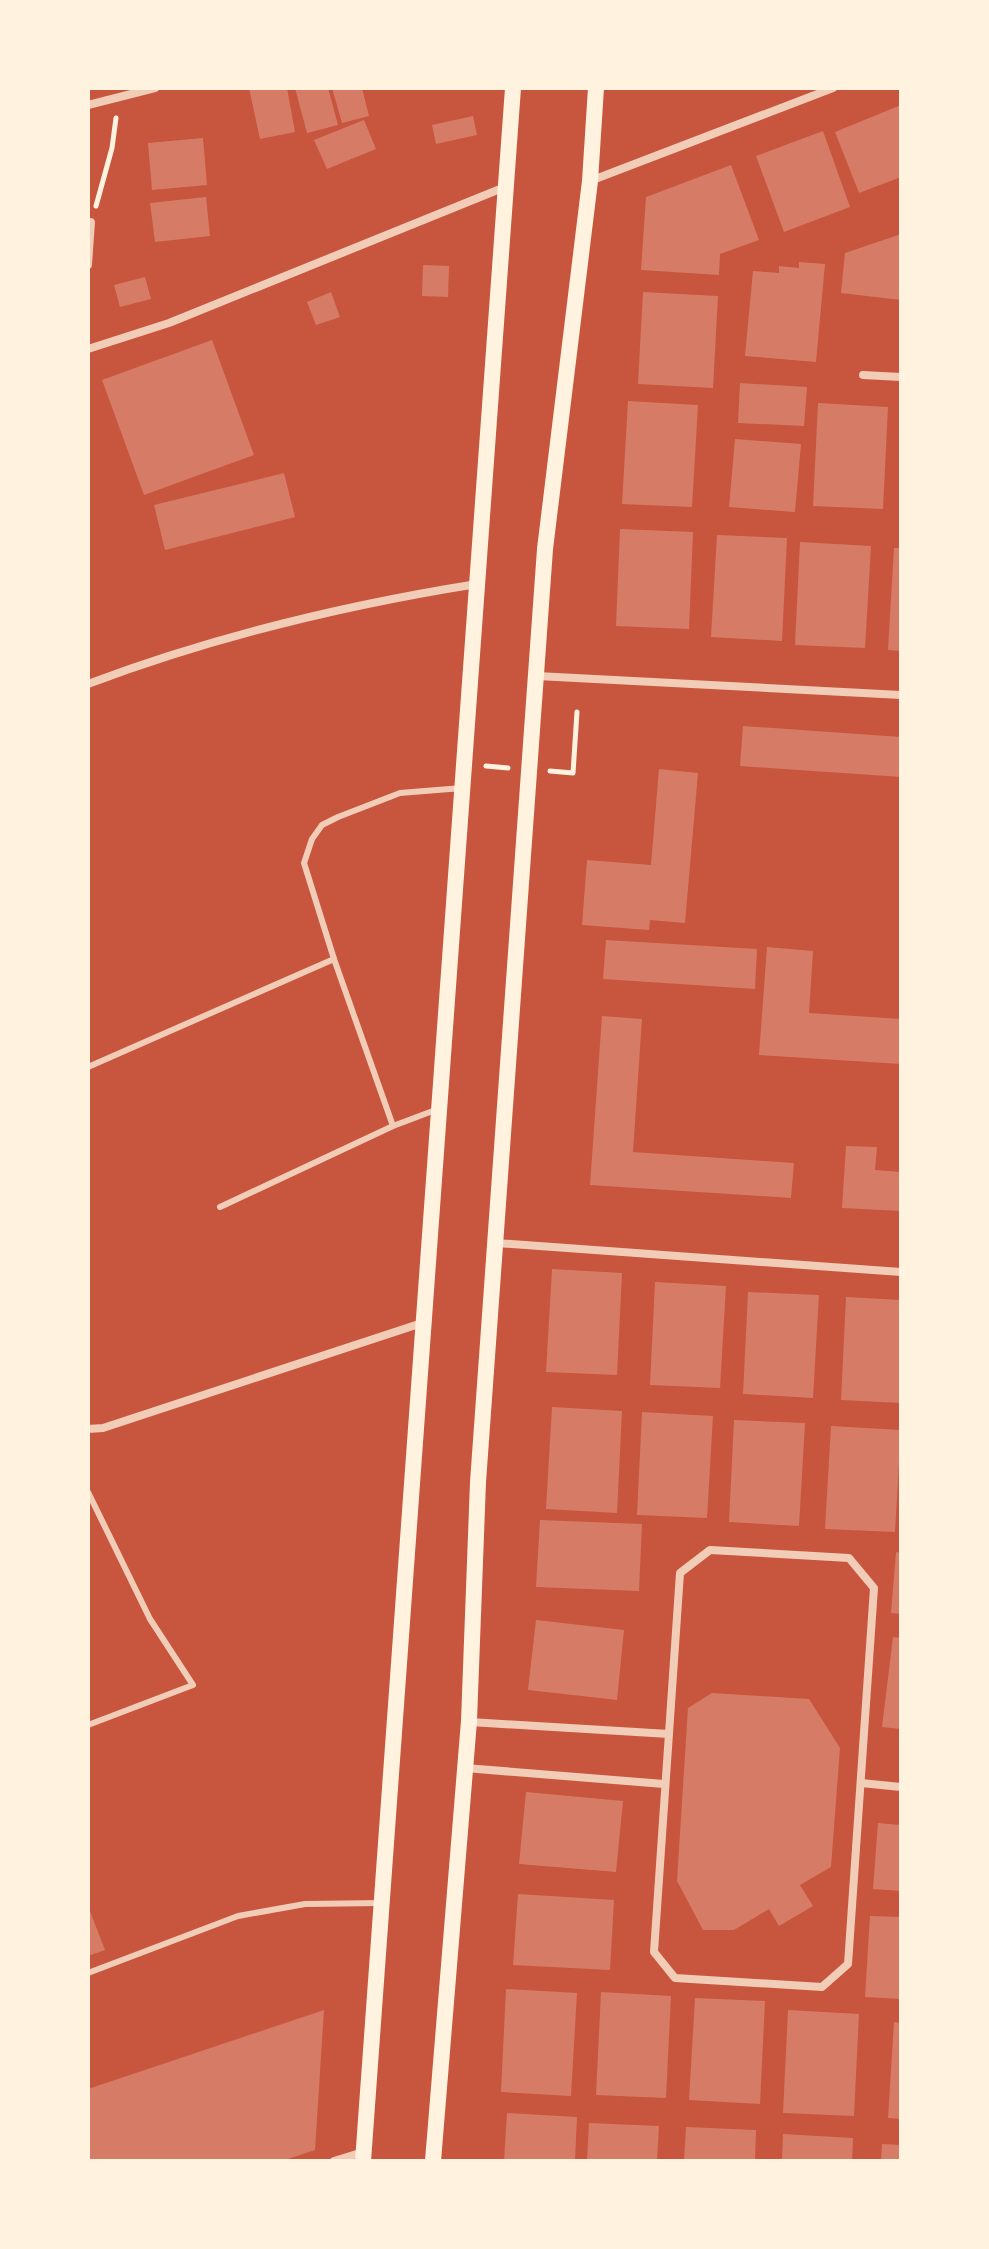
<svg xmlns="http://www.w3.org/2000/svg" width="989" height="2249" font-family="'Fira Sans',sans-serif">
<rect width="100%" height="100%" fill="#c8553d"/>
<g fill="#d67c66">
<polygon points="249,88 287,88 295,132 260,139"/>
<polygon points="295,88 328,88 338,125 307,133"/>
<polygon points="332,88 362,88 369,116 342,123"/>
<polygon points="901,105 901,177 859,193 835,132"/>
<polygon points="473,116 477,135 436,144 432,125"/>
<polygon points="364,120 376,149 327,169 314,140"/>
<polygon points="823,131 850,207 784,232 756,156"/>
<polygon points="203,138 207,185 152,190 148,143"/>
<polygon points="731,165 759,240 720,254 719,275 641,270 646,197"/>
<polygon points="206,197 210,236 155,242 150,203"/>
<polygon points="901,234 901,300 841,293 845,253"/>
<polygon points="799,262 825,264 816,362 745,356 753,271 779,273 779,266 799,268"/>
<polygon points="423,265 449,266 448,297 422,296"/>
<polygon points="145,277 151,299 120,307 114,285"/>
<polygon points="331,292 340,317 316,325 307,302"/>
<polygon points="643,292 718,296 713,388 638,384"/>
<polygon points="212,340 254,455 144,495 102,380"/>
<polygon points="740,383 807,387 804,426 738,423"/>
<polygon points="628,401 698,405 692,507 622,504"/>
<polygon points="818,403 888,407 883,509 813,506"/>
<polygon points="735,439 801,444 795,512 729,507"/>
<polygon points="284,473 295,517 165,550 154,505"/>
<polygon points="620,529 693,532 689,629 616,626"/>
<polygon points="717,535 787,538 782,641 711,637"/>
<polygon points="800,542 871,546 865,648 795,645"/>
<polygon points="894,548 901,548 901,651 888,650"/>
<polygon points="743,726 901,737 901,777 740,766"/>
<polygon points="659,769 698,773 685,923 650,920 649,930 582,925 587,860 651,865"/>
<polygon points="606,940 757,949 755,989 603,979"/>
<polygon points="767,947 813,951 809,1013 901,1019 901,1064 759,1055"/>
<polygon points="602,1016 642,1019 633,1152 794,1163 791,1198 590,1185"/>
<polygon points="846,1146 877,1147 875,1170 901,1172 901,1211 842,1208"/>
<polygon points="552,1269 622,1273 617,1375 546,1372"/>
<polygon points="655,1282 726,1286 720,1388 650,1385"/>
<polygon points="748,1292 819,1295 813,1398 743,1394"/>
<polygon points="846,1297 901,1300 901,1403 841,1400"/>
<polygon points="552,1407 622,1411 617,1513 546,1509"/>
<polygon points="642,1412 713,1416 707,1518 637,1515"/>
<polygon points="734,1420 805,1423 799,1526 729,1522"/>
<polygon points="831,1426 901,1430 895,1532 825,1529"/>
<polygon points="540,1520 642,1524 639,1591 536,1587"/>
<polygon points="896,1552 901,1553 901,1614 891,1613"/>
<polygon points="536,1620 624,1630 617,1700 528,1690"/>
<polygon points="893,1637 901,1638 901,1729 882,1727"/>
<polygon points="712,1693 809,1699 840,1748 831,1867 800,1885 813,1906 779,1926 769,1909 734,1930 703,1930 677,1881 688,1708"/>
<polygon points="526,1792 623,1801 616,1872 519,1864"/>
<polygon points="878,1823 901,1825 901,1891 873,1889"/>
<polygon points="518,1894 614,1900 610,1970 513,1965"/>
<polygon points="88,1906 105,1950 88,1956"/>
<polygon points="870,1916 901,1917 901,1999 865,1997"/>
<polygon points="506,1989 577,1993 571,2096 501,2092"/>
<polygon points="601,1992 671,1996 666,2098 596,2095"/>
<polygon points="695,1998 765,2001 760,2104 689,2100"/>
<polygon points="324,2010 315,2150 282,2161 88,2161 88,2089"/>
<polygon points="788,2010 859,2014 854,2116 783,2113"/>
<polygon points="894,2022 901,2023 901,2119 888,2118"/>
<polygon points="507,2113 577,2117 575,2161 504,2161"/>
<polygon points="589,2123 659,2126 657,2161 587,2161"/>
<polygon points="686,2127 756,2130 755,2161 684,2161"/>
<polygon points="783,2134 853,2138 852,2161 782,2161"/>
<polygon points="882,2144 901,2145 901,2161 881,2161"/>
</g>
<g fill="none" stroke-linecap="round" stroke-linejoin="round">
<g stroke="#fff3e0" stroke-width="5">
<polyline points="96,206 112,148 116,118"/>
<polyline points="486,766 508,768"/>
<polyline points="550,771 573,773 577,712"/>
</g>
<g stroke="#f1ccb7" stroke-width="6">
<polyline points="88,1067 334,959"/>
<polyline points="393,1126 334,959 304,863 312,839 322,825 338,817 400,793 462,788"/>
<polyline points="220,1207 393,1126 438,1109"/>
<polyline points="88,1492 150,1619 193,1685 88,1725"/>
<polyline points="88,1973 238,1916 305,1904 381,1903"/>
</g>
<g stroke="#f1ccb7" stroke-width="8">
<polyline points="88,105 155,88"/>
<polyline points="590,181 833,88"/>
<polyline points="88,223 91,222 88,265"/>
<polyline points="88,349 169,323 505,187"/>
<polyline points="863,375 901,377"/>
<polyline points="537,676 901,695"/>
<path d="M88,684C213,637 345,605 477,584"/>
<polyline points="496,1243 901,1272"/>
<polyline points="88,1429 103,1428 422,1323"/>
<polygon points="710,1550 849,1558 874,1588 848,1964 822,1987 675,1978 654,1952 680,1573"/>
<polyline points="470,1722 669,1734"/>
<polyline points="465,1768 664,1784"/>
<polyline points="861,1783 901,1787"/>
<polyline points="334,2161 363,2152"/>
</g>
<g stroke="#fff3e0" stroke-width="16">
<polyline points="363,2161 513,88"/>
<polyline points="433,2161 469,1721 478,1482 545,549 590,181 596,88"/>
</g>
</g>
<rect width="989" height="2249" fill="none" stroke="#fff3e0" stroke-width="180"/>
</svg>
